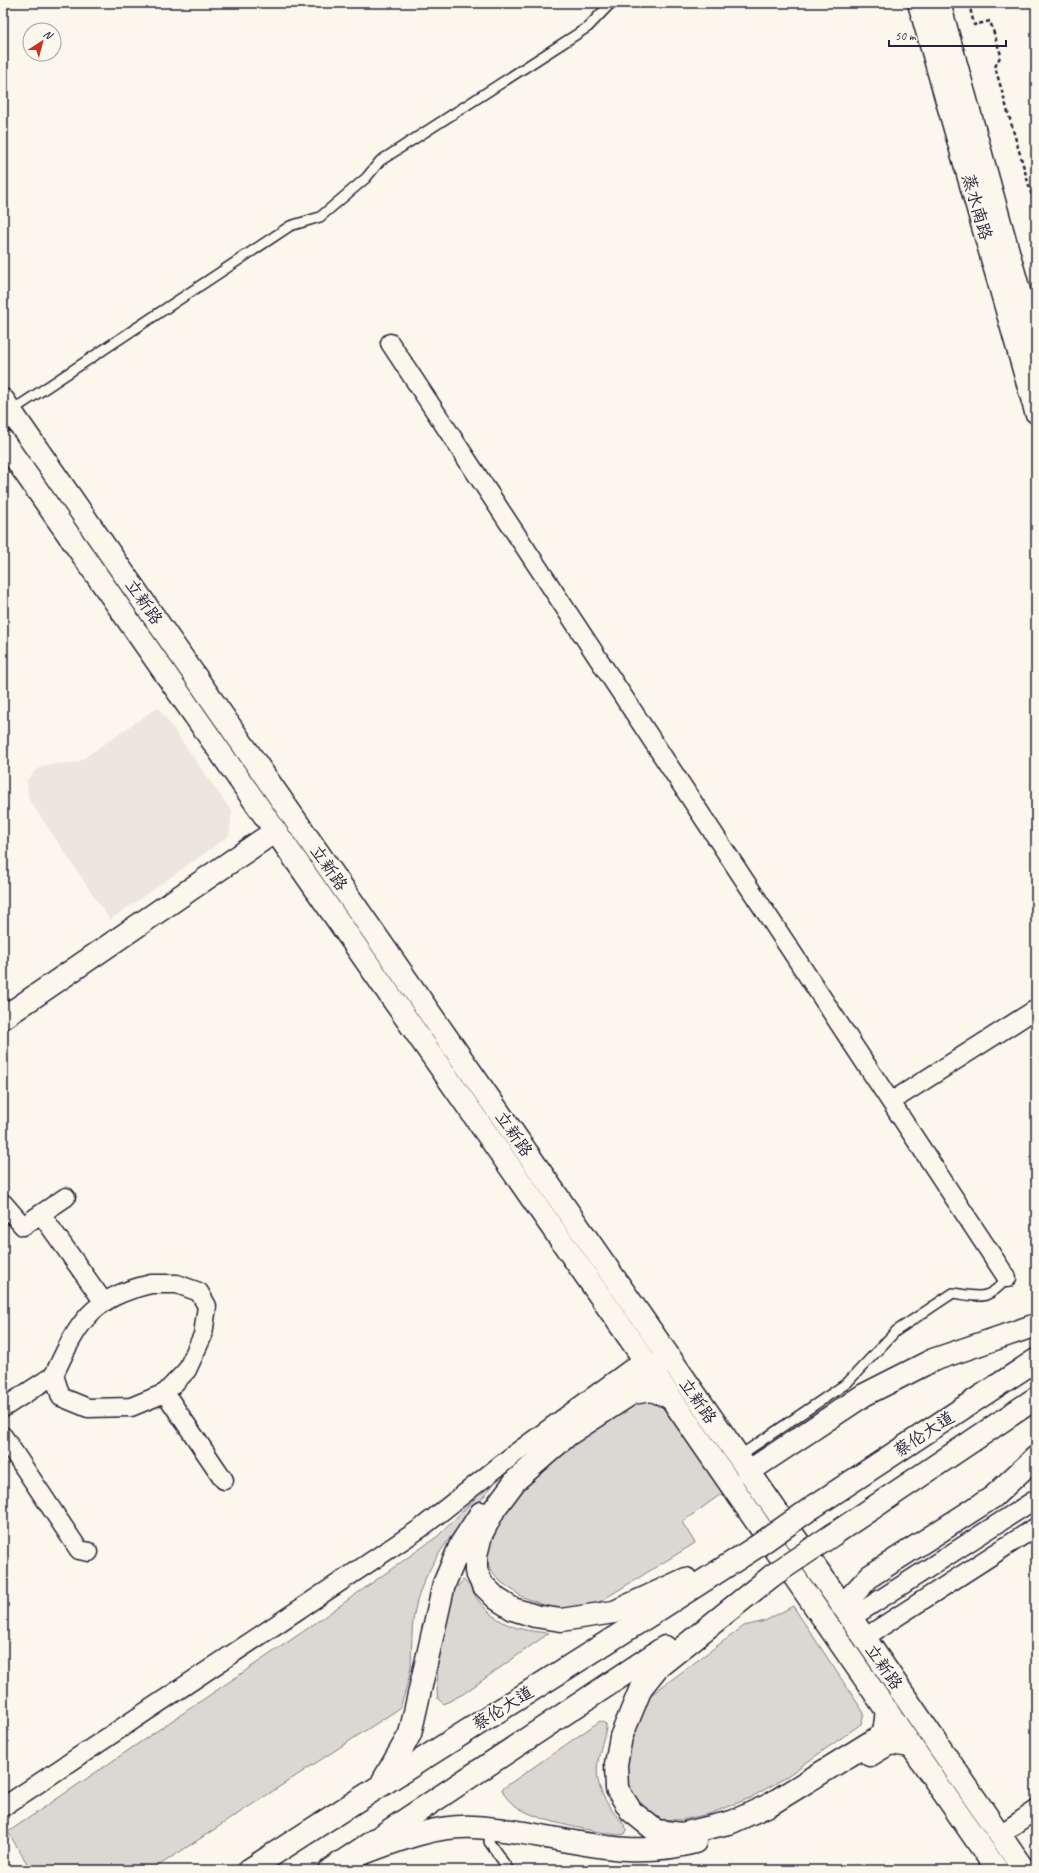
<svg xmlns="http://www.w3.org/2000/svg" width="1039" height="1873" font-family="Caveat,'LXGW WenKai TC',sans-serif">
<rect width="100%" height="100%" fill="#fbf7ec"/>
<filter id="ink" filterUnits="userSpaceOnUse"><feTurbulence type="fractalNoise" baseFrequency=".025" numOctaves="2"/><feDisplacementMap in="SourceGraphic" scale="8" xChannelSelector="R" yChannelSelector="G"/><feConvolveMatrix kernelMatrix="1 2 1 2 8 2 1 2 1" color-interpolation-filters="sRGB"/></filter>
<g filter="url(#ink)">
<polygon fill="#ebe7df" points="158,707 232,812 229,836 110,920 28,798 27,780 36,770 46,765 78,762"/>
<g fill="#dbd8d3" stroke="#7e7d87">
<polygon points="643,1399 660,1400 724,1492 682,1522 695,1543 591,1607 572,1610 548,1607 521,1596 501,1582 490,1569 485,1553 488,1538 515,1492 607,1415"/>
<path d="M494,1479V1484C462,1523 426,1559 415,1609C411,1627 412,1648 411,1667C409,1681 404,1695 400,1708L152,1870H31L8,1832L307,1629L438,1536Z"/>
<path d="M463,1580C471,1585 473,1593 478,1600C499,1626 517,1630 549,1633L463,1694L444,1704L438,1699L437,1691L438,1658L453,1592Z"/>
<polygon points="793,1606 864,1713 861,1724 783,1779 750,1798 709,1814 681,1820 658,1819 643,1808 630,1792 625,1776 628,1747 644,1700 744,1626 765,1621"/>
<path d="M600,1721L606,1724V1729C598,1759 590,1777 609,1806C614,1814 623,1821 627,1830L625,1834L618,1835C591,1830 510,1820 502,1789Z"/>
</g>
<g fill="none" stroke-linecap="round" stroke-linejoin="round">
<defs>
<g id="service">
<polyline points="11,411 290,226 320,217 366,178 380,161 588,27 611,3"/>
<path d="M739,1456L847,1383L896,1331L953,1293C981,1297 988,1301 1007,1278"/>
<polyline points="491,1830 489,1842 509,1870"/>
</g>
<g id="minor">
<polyline points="390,343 1007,1278"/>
<polyline points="892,1101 1036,1009"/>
<polyline points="3,1203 23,1226 66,1197"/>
<polyline points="41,1214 103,1301"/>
<path d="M151,1284H177L199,1292L207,1306L203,1335L187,1370L165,1393L131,1407L88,1408L61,1397L54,1375C79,1321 91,1298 151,1284Z"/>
<polyline points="165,1393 224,1480"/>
<polyline points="3,1408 54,1375"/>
<polyline points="3,1436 79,1550 89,1552"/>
<polyline points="851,1618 1036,1499"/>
<polyline points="864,1638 1036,1527"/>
<polyline points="3,1807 421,1528 513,1455 644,1359"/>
<polyline points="999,1835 1036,1810"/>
</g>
<polyline id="tertiary" points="3,1018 274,832"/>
<g id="secondary">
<polyline points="3,400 851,1618 1024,1870"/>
<polyline points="3,441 644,1359 997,1870"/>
</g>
<g id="primary">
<polyline points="919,3 1036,412"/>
<polyline points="939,3 1036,352"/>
</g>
<g id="trunk">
<polyline points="618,1392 669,1358"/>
<polyline points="669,1397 652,1390 632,1393 569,1434 516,1480 495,1508 481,1535 476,1555 476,1571 483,1585 497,1599 513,1609 535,1616 561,1620 614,1612 686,1579"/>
<polyline points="748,1472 864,1395 933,1360 1036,1325"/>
<polyline points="813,1507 1036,1360"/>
<polyline points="834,1534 1036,1398"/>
<polyline points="773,1575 657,1668 641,1688 621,1737 616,1764 617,1789 631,1811 656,1831 682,1834 732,1822 769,1805 884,1734 887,1710"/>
<polyline points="842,1606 870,1576 993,1497 1036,1457"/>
<polyline points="870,1755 890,1743 911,1746"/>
<polyline points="383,1781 410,1734 444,1584 461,1544 481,1513"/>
<path d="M347,1859C387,1845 430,1825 473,1827C548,1830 619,1864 695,1842"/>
<path d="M249,1870C417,1761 588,1656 756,1547"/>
<polyline points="330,1870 665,1647"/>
</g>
</defs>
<use href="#service" stroke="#22223b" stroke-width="12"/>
<use href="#minor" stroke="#22223b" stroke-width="21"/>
<use href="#tertiary" stroke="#22223b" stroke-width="25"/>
<use href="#secondary" stroke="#22223b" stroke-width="25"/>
<use href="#primary" stroke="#22223b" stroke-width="25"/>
<use href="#trunk" stroke="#22223b" stroke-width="25"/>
<polyline stroke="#22223b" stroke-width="2.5" stroke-dasharray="4 3" stroke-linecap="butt" points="969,3 974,25 990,21 1001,55 995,67 1036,210"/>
<use href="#service" stroke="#fbf7ec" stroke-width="9"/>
<use href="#minor" stroke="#fbf7ec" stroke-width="18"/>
<use href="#tertiary" stroke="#fbf7ec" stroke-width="22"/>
<use href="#secondary" stroke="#fbf7ec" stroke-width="22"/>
<use href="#primary" stroke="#fbf7ec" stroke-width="22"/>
<use href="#trunk" stroke="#fbf7ec" stroke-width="22"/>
<defs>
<g id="trunk-bridge">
<polyline points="756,1547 813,1507"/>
<polyline points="773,1575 834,1534"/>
</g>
</defs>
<use href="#trunk-bridge" stroke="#22223b" stroke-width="25" stroke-linecap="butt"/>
<use href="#trunk-bridge" stroke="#fbf7ec" stroke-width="22"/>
</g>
</g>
<g text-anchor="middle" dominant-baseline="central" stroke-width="4" stroke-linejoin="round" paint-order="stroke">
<g font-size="17" fill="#22223b" stroke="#fbf7ec">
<text transform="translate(977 207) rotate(74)">蒸水南路</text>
<text transform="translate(144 602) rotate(55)">立新路</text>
<text transform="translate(329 868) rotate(55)">立新路</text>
<text transform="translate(514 1134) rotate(55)">立新路</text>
<text transform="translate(698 1401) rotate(55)">立新路</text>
<text transform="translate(924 1434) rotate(-33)">蔡伦大道</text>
<text transform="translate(884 1667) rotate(55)">立新路</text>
<text transform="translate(503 1708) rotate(-32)">蔡伦大道</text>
</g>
</g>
<rect width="1039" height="1873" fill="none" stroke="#fbf7ec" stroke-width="16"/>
<rect x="8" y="8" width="1023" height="1857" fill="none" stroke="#22223b" stroke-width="1.5" filter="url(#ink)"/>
<g transform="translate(42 42) rotate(36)"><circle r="19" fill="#fbf7ec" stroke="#a4a2a5"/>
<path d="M0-3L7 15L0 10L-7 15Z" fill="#c8321e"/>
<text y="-6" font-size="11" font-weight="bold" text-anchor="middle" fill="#22223b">N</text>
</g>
<path d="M889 40v6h117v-6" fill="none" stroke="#22223b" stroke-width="2"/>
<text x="895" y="40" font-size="12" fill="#22223b" stroke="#fbf7ec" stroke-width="3" paint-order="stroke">50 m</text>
</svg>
